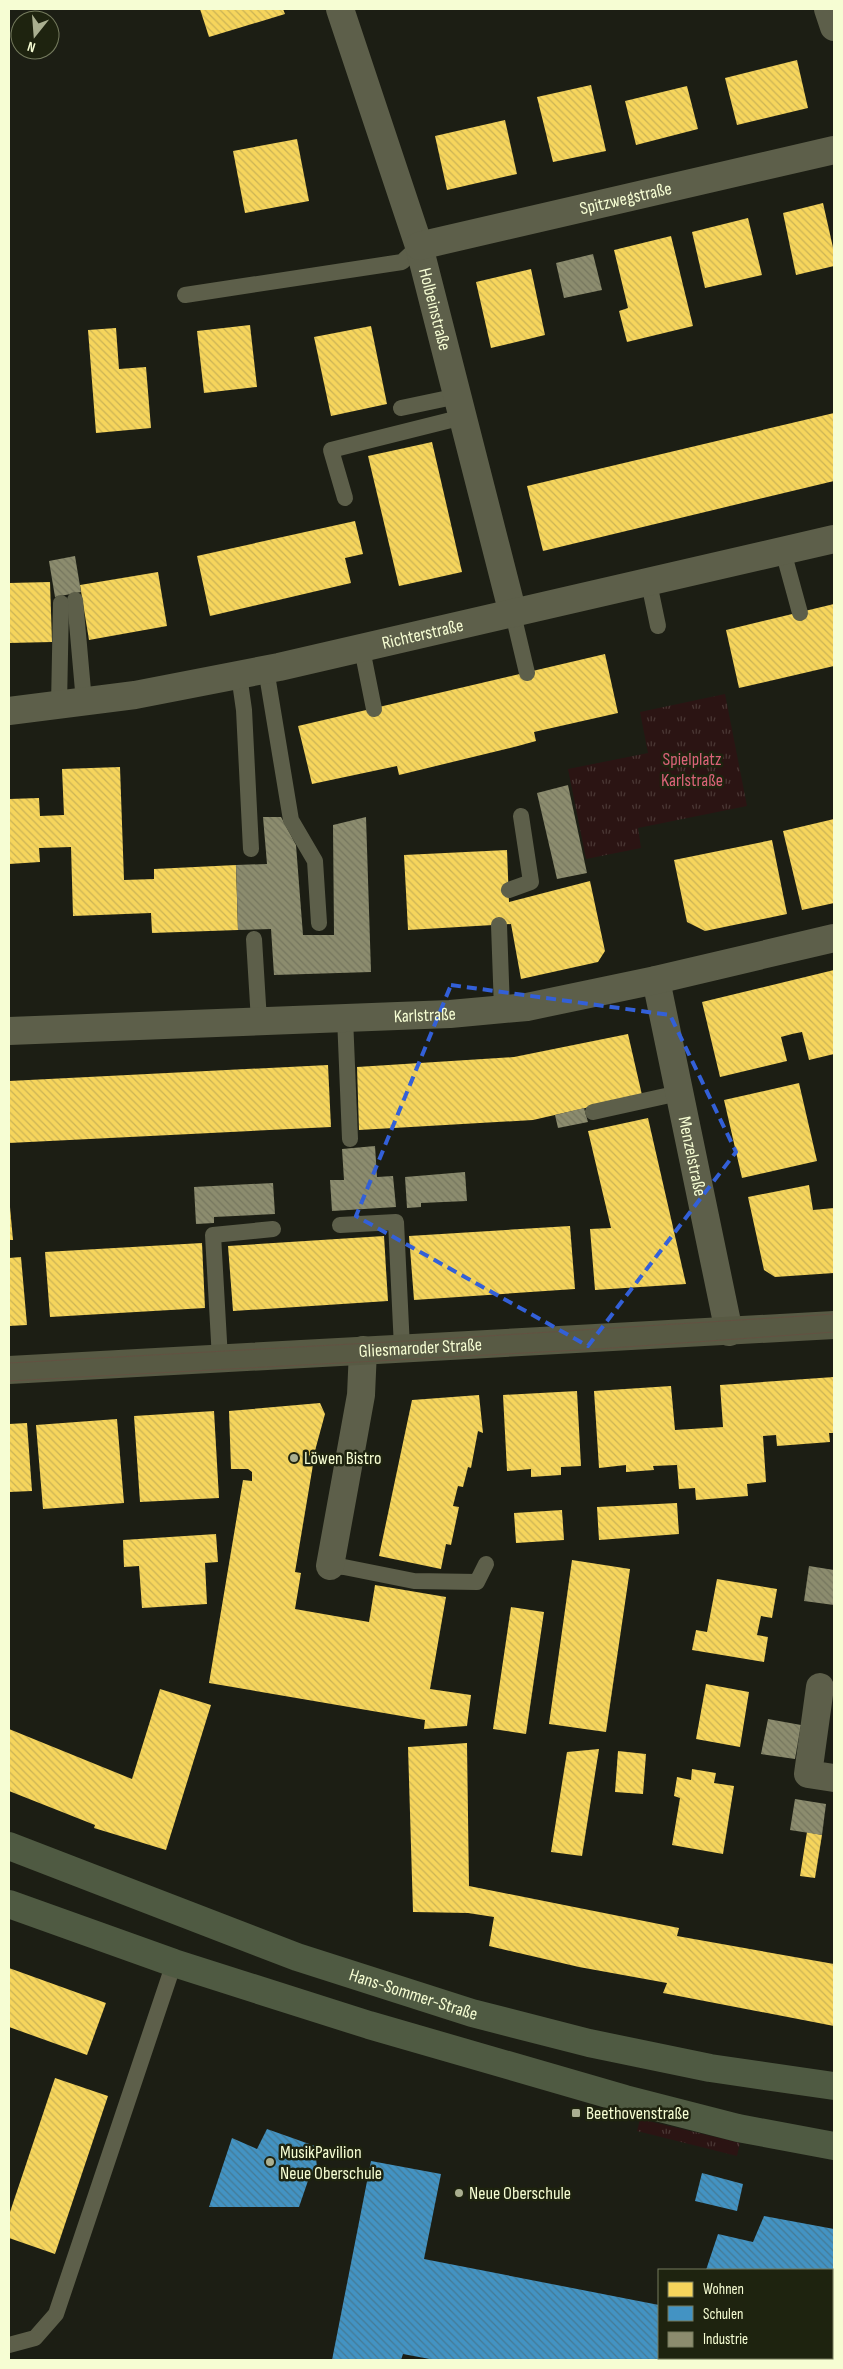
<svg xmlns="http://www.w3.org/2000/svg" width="843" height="2369" font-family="'Sofia Sans Condensed',sans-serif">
<defs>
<pattern id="grass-tufts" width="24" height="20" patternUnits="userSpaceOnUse" patternTransform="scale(1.25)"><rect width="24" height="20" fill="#2b1413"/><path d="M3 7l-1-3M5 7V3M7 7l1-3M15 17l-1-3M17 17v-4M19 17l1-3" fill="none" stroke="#4a3734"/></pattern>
<pattern id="homes-back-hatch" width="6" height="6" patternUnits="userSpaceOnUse" patternTransform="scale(1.25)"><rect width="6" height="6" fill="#f6d55c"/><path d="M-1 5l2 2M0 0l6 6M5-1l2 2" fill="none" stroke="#cbb355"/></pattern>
<pattern id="schools-back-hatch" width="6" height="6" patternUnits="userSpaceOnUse" patternTransform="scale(1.25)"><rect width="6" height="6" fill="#4393c3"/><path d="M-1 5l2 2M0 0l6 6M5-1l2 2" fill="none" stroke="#457a95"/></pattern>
<pattern id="industry-back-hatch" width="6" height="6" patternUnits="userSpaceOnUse" patternTransform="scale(1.25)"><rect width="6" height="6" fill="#8c8c6e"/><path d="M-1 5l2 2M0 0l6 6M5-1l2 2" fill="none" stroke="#75765e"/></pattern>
</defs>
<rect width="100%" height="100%" fill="#1c1e14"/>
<g fill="url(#grass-tufts)">
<polygon points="725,694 747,806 638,828 641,848 586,859 568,769 648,753 640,712"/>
<polygon points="640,2119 740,2143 737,2156 637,2131"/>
</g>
<g fill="url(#homes-back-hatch)">
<polygon points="200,9 283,9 285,14 209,37"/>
<polygon points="797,60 808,108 737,125 725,78"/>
<polygon points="591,85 606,151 553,162 537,97"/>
<polygon points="687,86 698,129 636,145 625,101"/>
<polygon points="505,120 517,174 447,190 435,136"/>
<polygon points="297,139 309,201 245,213 233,151"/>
<polygon points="823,203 834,252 834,266 796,275 783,213"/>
<polygon points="748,218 762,275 705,288 692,232"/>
<polygon points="671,236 693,326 627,342 619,311 628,308 614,250"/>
<polygon points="531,269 545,335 491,348 476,282"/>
<polygon points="250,325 257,387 204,393 197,331"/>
<polygon points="371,326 387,404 331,416 314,337"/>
<polygon points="116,328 119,369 146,367 151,428 96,433 88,330"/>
<polygon points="834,413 834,481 543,551 527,486"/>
<polygon points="432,442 462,572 399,586 368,456"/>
<polygon points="355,521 363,554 345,558 351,583 210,616 197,556"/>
<polygon points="158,572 167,626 89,640 80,585"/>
<polygon points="50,582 52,642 9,643 9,583"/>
<polygon points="834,604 834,666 739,688 726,630"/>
<polygon points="605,654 618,713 534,732 536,741 518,746 399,775 397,766 312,784 298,726"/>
<polygon points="120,767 124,880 154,879 154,869 236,865 238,930 152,933 151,913 73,916 71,847 39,848 40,862 9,864 9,799 39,798 40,816 64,815 62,769"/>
<polygon points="834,819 834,903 802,910 783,831"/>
<polygon points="772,840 787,914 705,931 687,922 674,860"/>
<polygon points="507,850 509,902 590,881 605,951 598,962 521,979 511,924 408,930 404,855"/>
<polygon points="834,970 834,1054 809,1060 802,1032 792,1034 781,1037 787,1061 720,1077 702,1002"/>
<polygon points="628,1034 642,1095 533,1120 359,1130 357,1067 514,1057"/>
<polygon points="328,1065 331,1127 9,1143 9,1081"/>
<polygon points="799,1083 817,1161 742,1178 724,1100"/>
<polygon points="648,1118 686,1284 595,1290 590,1229 611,1228 588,1131"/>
<polygon points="809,1185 813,1210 834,1208 834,1273 775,1277 764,1270 748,1197"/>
<polygon points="9,1196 13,1240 9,1240"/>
<polygon points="570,1226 575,1289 414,1300 409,1236"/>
<polygon points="384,1236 388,1301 233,1311 228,1246"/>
<polygon points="202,1243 205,1308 50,1317 45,1252"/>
<polygon points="21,1257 27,1325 9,1326 9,1258"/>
<polygon points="834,1377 834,1433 829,1433 830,1442 777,1446 776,1435 763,1436 766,1482 747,1484 748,1496 696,1500 695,1488 679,1489 677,1465 653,1466 654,1470 626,1472 626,1465 599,1468 594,1391 671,1386 675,1430 723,1427 720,1385"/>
<polygon points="577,1391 581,1466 561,1467 561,1475 531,1477 531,1469 507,1471 503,1395"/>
<polygon points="479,1395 483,1433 478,1431 471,1468 468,1467 463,1487 458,1486 453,1506 459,1507 451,1545 446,1544 441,1569 379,1556 412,1400"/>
<polygon points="320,1403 325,1414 316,1447 295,1572 301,1573 295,1609 369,1622 375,1585 446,1597 430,1689 471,1695 467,1726 424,1729 425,1720 209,1683 243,1480 252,1481 252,1472 248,1469 231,1469 229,1411"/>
<polygon points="214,1411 219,1498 140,1502 134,1416"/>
<polygon points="117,1419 124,1503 43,1509 36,1425"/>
<polygon points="27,1423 32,1491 9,1492 9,1424"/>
<polygon points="677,1503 679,1534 599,1540 597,1507"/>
<polygon points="562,1510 564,1540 516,1543 514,1513"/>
<polygon points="216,1534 218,1562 205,1563 207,1604 142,1608 139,1566 124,1567 123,1540"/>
<polygon points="572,1560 630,1569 606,1732 549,1724"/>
<polygon points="717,1579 777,1589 772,1618 761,1616 757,1635 768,1637 764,1662 692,1650 696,1630 707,1632"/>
<polygon points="511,1607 544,1612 526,1734 493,1729"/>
<polygon points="706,1684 749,1692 740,1747 696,1739"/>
<polygon points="160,1689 211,1705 166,1850 94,1828 95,1825 9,1791 9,1729 132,1779"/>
<polygon points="467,1743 469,1886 679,1928 677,1936 834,1964 834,2026 663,1993 667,1983 579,1967 489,1946 494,1917 468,1913 413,1912 408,1747"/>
<polygon points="599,1749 582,1856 551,1852 567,1752"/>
<polygon points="618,1751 646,1754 643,1794 615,1792"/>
<polygon points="692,1769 716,1773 714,1783 734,1786 723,1854 672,1845 680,1798 674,1796 677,1777 691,1780"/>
<polygon points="807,1832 822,1835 815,1878 800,1876"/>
<polygon points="9,1968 106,2003 87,2055 9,2027"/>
<polygon points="55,2078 108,2096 55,2254 9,2238 9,2215"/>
</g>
<g fill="url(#schools-back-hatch)">
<polygon points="267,2129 315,2146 318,2179 310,2175 299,2207 209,2207 232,2138 257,2149"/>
<polygon points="371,2161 441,2174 424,2259 659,2305 659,2358 830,2358 830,2360 435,2360 403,2354 401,2360 332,2360"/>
<polygon points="702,2173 743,2184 737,2211 695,2201"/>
<polygon points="764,2216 834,2229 833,2340 832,2270 706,2270 718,2234 753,2242"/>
</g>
<g fill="url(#industry-back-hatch)">
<polygon points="593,254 602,290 564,298 556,263"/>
<polygon points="75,556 81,592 55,597 49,561"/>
<polygon points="568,785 587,873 557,879 537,793"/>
<polygon points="263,817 281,817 296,845 303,935 334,935 333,825 366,817 371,972 274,975 271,929 238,930 236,865 267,864"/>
<polygon points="584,1108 588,1122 558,1128 555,1115"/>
<polygon points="375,1146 377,1177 393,1176 396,1207 332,1211 330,1180 344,1180 342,1149"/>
<polygon points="465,1172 467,1201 421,1203 421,1207 407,1208 405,1177"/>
<polygon points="273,1183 275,1214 214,1217 214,1223 196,1224 194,1187"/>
<polygon points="809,1566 834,1570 834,1605 804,1601"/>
<polygon points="768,1719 801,1725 795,1759 761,1754"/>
<polygon points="795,1799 826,1804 822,1835 790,1830"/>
</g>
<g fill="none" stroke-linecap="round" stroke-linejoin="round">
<g stroke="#5d5f4a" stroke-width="16">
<polyline points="185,295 402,262 419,246"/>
<polyline points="401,408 458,396"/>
<polyline points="345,498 331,450 463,417"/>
<polyline points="783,551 800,613"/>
<polyline points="649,583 658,626"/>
<polyline points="75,600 84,702"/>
<polyline points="513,614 527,673"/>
<polyline points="362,649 374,709"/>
<polyline points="266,669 291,820 315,861 319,923"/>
<polyline points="239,675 244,710 251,849"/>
<polyline points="59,705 61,603"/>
<polyline points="509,890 531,882 521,816"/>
<polyline points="499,925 502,1009"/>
<polyline points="254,939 259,1021"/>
<polyline points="345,1017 350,1139"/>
<polyline points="593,1112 679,1093"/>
<polyline points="340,1225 396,1222 402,1348"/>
<polyline points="220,1359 213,1235 273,1229"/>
<polyline points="330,1566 344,1567 414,1581 477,1582 486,1564"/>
<polyline points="9,2345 35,2338 56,2314 174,1963"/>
</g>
<g stroke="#5d5f4a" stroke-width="28">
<path id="s1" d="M340,9L419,246L513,614"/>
<polyline points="828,9 834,27"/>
<path id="s2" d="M419,246L834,150"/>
<path id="s3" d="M9,711L135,695L279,667L834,539"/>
<path id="s4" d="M656,980L729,1332"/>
<path id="s5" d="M9,1031L450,1014L527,1007L656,980L834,938"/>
<polyline points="330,1566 361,1395 363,1350"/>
<polyline points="820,1687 808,1774 834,1778"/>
</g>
<path stroke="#585a44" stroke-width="28" id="s6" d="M9,1370L834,1325"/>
<g stroke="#4f5a42" stroke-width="28">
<path id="s7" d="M9,1846L297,1957L472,2013L589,2043L710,2068L834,2086"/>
<polyline points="9,1904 174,1963 369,2025 625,2099 738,2128 834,2146"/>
</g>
<g stroke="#635242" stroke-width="1">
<polyline points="9,1363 424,1340 834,1314"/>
<polyline points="9,1381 598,1349 834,1332"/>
</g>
</g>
<path fill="none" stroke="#3360d8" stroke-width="4" stroke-dasharray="10 6" stroke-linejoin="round" d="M451,985L670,1015L736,1152L588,1346L356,1216Z"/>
<g fill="#aaaf90" stroke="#1e230f" stroke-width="2">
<circle cx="294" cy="1458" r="5"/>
<rect x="571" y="2108" width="10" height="10" rx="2.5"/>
<circle cx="270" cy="2162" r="5"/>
<circle cx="459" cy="2193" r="5"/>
</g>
<g text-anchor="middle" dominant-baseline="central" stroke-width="5" stroke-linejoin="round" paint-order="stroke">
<g font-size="18" fill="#f6fdd3" stroke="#1e230f">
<text stroke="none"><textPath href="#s2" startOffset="212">Spitzwegstraße</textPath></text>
<text stroke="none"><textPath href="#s1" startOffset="315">Holbeinstraße</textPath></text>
<text stroke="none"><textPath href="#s3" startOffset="421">Richterstraße</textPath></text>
<text stroke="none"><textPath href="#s5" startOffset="416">Karlstraße</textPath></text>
<text stroke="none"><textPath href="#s4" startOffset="180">Menzelstraße</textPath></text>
<text stroke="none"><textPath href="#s6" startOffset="412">Gliesmaroder Straße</textPath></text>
<text stroke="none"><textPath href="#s7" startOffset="431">Hans-Sommer-Straße</textPath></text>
</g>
<g font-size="18" fill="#da6379" stroke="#1e230f">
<text x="692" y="759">Spielplatz<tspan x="692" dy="21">Karlstraße</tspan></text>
</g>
<g font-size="18" fill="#f6fdd3" stroke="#1e230f" text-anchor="start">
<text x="304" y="1458">Löwen Bistro</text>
<text x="586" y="2113">Beethovenstraße</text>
<text x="280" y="2152">MusikPavilion<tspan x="280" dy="21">Neue Oberschule</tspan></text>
<text x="469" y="2193">Neue Oberschule</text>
</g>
</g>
<rect width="843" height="2369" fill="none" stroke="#f6fdd3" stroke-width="20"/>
<rect x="658" y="2269" width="175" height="90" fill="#1e230f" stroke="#747a5d"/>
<rect x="668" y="2282" width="25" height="15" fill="#f6d55c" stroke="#747a5d"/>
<text x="703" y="2294" font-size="15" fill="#f6fdd3">Wohnen</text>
<rect x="668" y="2306" width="25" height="15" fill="#4393c3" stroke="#747a5d"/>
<text x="703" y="2319" font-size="15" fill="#f6fdd3">Schulen</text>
<rect x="668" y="2332" width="25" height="15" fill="#8c8c6e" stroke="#747a5d"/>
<text x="703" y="2344" font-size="15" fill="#f6fdd3">Industrie</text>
<g transform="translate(35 35) rotate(197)"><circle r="24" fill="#1e230f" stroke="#747a5d"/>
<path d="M0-4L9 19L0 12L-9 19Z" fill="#aaaf90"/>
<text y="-8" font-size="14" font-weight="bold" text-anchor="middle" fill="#f6fdd3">N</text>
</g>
</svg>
